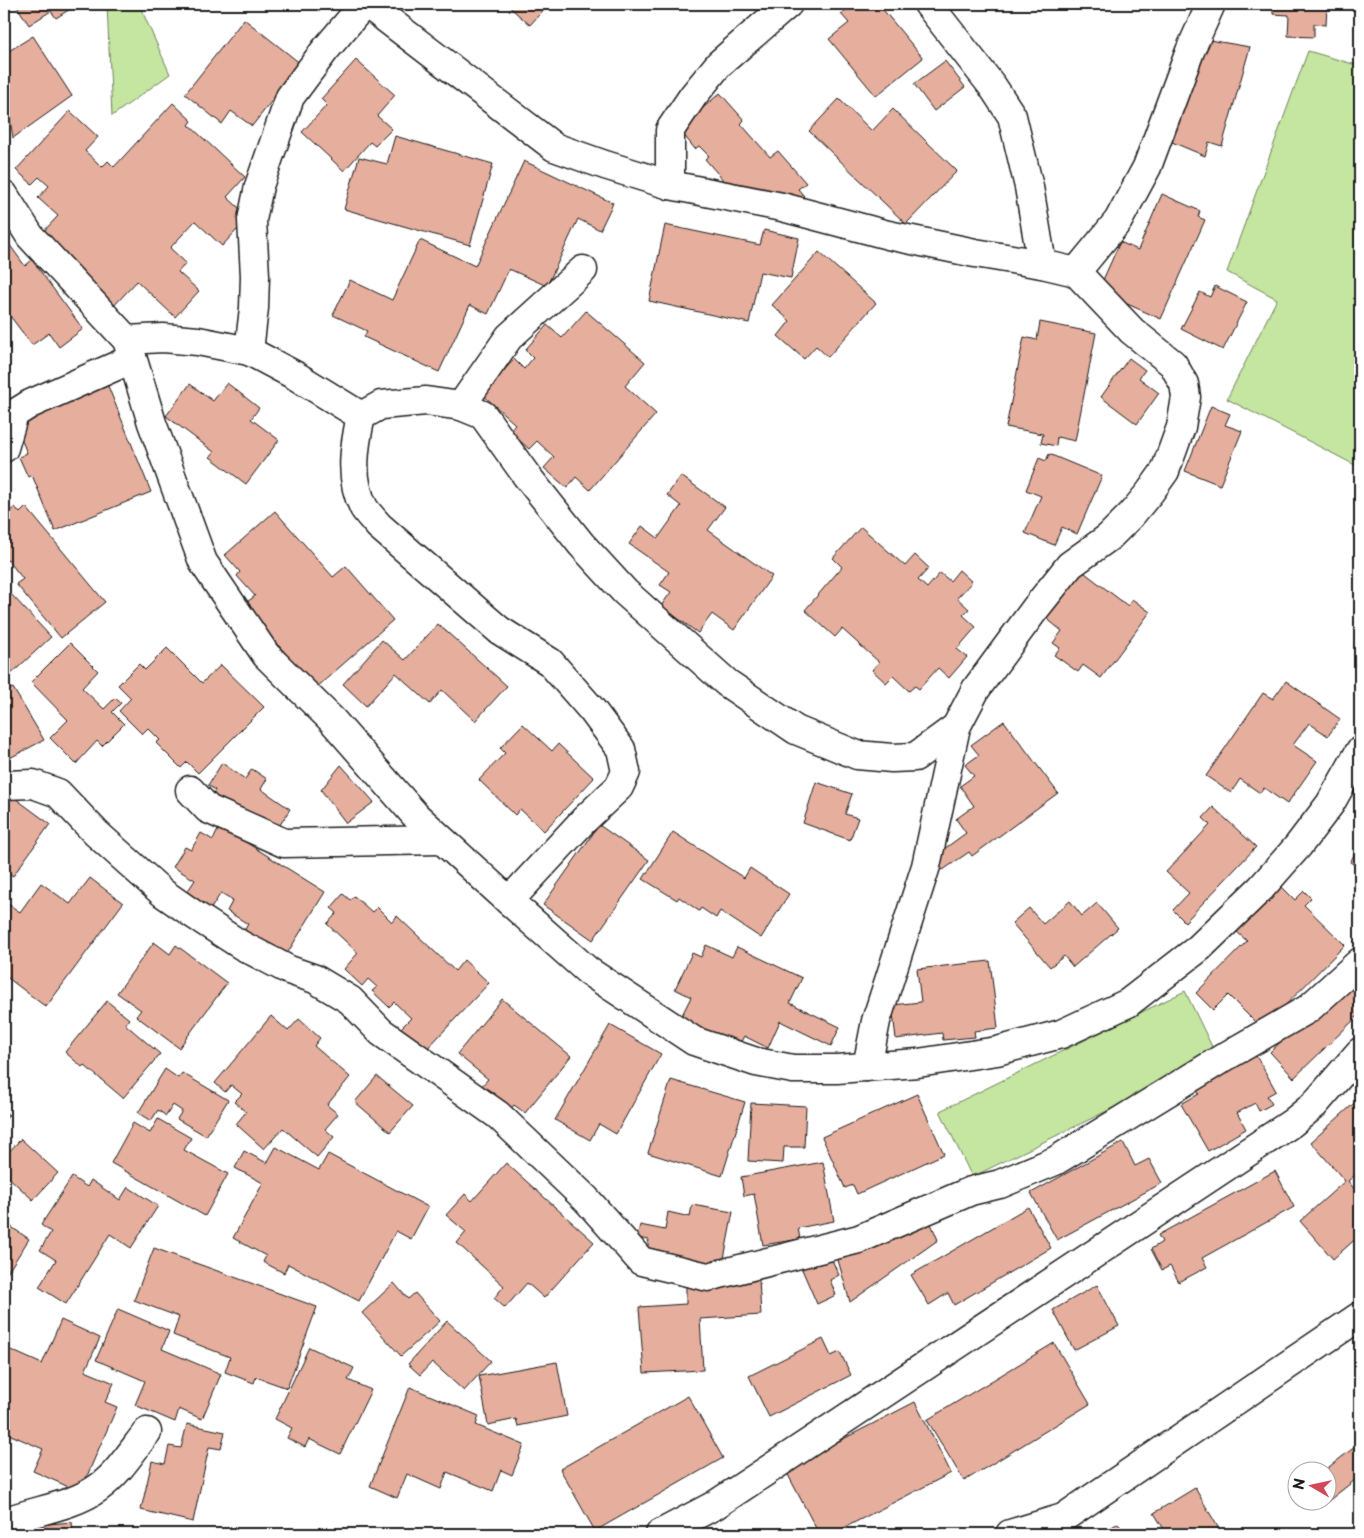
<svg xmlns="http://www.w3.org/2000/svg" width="1364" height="1538" font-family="'Playpen Sans',sans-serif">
<rect width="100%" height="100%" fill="#fff"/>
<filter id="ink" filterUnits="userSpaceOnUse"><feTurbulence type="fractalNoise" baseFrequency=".02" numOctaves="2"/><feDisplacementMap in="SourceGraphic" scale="10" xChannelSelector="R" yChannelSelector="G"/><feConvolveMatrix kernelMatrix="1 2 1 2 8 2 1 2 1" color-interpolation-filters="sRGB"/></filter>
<g filter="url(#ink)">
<g fill="#c4e6a0" stroke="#70815e">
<polygon points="107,4 139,4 170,74 112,116"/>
<polygon points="1308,51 1360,66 1360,454 1355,465 1227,399 1277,299 1227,272"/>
<polygon points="1185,991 1217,1057 972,1177 940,1111"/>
</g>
<g fill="#e6ae9d" stroke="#1c1c1c">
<polygon points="18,4 78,4 56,18 51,11 29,25 18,8"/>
<polygon points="506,4 549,4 530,25"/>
<polygon points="848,4 883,4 880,6 923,58 876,96 829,39 849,23 841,14 850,7"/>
<polygon points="1067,4 1081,4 1078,9"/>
<polygon points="1081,4 1095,4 1093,9"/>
<polygon points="1273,4 1327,4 1326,25 1314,24 1314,37 1288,36 1289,15 1273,14"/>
<polygon points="244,19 301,64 252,126 231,111 222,124 185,94"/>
<polygon points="33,36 72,96 13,138 4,82 4,54"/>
<polygon points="1209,40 1250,47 1222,146 1209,142 1205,156 1172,142"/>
<polygon points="356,60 395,95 377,116 392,129 375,146 370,142 344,171 302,132 327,105 321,99"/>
<polygon points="945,61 965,87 934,111 914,84"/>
<polygon points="720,93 744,120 741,124 770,157 778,151 806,183 798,189 804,196 794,205 781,191 769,198 731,189 705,159 709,156 699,146 695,149 679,129"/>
<polygon points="839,99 872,131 893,109 957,171 906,224 809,131"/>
<polygon points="173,103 192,121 189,125 245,177 227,197 249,217 222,246 195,221 170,248 186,263 178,272 199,291 175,317 137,281 111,309 80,280 86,274 42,233 58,216 38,198 49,186 39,177 32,184 16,170 70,111 98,137 85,151 102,167 108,161 114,167"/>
<polygon points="395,136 493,164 470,245 344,209 359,157 387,164"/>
<polygon points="524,161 613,203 600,230 578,219 547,286 509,269 488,314 470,305 439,372 364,337 367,331 333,315 350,280 392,300 420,240 475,266"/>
<polygon points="1162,194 1200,211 1198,217 1205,220 1161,319 1098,291 1120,242 1138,250"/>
<polygon points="4,214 15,229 4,237 25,266 32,260 83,329 59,347 49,333 32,345 4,308"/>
<polygon points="665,225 760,245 764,230 799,238 791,278 760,272 749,323 649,301"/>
<polygon points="819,252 876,303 828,357 816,346 804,359 778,336 790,321 772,305"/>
<polygon points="1215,286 1247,302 1223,350 1181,329 1200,292 1210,297"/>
<polygon points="586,311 645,362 625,386 656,414 590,490 576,477 567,488 544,468 554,457 537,441 529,449 509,431 515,424 483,395 514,359 524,369 533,358 525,350 547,325 562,338"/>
<polygon points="1040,322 1096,333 1075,441 1057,437 1056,446 1041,443 1043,434 1006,427 1024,337 1037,340"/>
<polygon points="1129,358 1145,370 1139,378 1159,393 1137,424 1101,397"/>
<polygon points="227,383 259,408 251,419 279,440 246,484 210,457 214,452 166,416 190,384 213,401"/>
<polygon points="108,386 151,492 55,531 32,475 28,477 19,457 27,453 15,424"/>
<polygon points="1211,406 1230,414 1225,425 1242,431 1220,485 1185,471"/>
<polygon points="1049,454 1102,476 1077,534 1062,527 1054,545 1025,533 1041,496 1026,490 1039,458 1046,461"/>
<polygon points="681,476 725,507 708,530 772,576 734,630 712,614 698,633 661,606 671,592 660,585 669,572 629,544 642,526 658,538 681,506 667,495"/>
<polygon points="15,507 20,513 26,507 105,602 61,638 16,584 23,579 8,560 4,563 4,529 8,525 4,519 4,516"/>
<polygon points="275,511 333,577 346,566 393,620 316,688 243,605 255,596 237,576 240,572 225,555"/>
<polygon points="861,527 905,566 915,555 929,568 918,580 927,588 940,573 950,581 959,570 972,582 957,598 969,609 963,615 976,627 957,649 967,657 949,678 938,668 919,689 915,686 909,691 893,676 886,683 872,670 879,662 842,629 835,637 805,610 842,567 833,558"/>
<polygon points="1081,570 1128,606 1132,599 1150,612 1101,678 1083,665 1078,672 1054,655 1060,648 1053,643 1062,631 1046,618"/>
<polygon points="10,593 51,637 9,676 4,670 4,600"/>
<polygon points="438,624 507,686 475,721 442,690 430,704 396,673 366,706 343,684 382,640 405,660"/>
<polygon points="70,643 98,671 82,688 104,709 115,698 121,703 112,712 124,724 102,746 97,741 76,764 50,738 68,720 31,682"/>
<polygon points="167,648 202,683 221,665 264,707 198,773 187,762 181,768 156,743 160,740 148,728 142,734 119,711 131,698 118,685 139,664 145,670"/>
<polygon points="1286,681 1340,719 1328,736 1309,723 1293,745 1317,761 1287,804 1264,788 1260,793 1240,779 1231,793 1206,776 1263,693 1273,699"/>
<polygon points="13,688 44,740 4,761 4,692"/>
<polygon points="1004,721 1058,793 972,856 969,852 943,870 933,857 966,833 956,819 974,806 960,786 974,776 965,765 979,755 971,745"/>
<polygon points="523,724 552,751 558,744 594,778 544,831 520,809 515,815 479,780 505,753 500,748"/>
<polygon points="222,763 245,779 252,769 267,779 261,789 290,809 273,836 212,795 215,790 208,785"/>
<polygon points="341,765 374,802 346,823 321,790"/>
<polygon points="816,782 852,794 845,814 858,818 850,840 803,823"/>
<polygon points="8,793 50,824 13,876 4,870 4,799"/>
<polygon points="1213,807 1256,847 1185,922 1173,910 1189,893 1166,872 1210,825 1203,818"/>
<polygon points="599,825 649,860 593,940 543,905"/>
<polygon points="220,826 325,892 285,957 244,931 248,924 227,911 233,900 221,893 210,910 185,895 195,880 173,867 185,847 191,850 201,833 213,840"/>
<polygon points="673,832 744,878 750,868 789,894 761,938 720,911 716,918 701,908 699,911 679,897 677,900 643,879"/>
<polygon points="1360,845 1360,868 1350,862"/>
<polygon points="90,878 123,903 46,1007 4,975 4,910 8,904 20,912 41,883 70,904"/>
<polygon points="1282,887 1295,900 1304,891 1311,898 1304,905 1345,945 1262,1029 1228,995 1213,1010 1196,993 1247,941 1237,932"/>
<polygon points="343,894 350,900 354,896 372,912 377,907 392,922 397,916 455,971 464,960 489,983 424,1052 400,1029 411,1018 394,1002 389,1007 372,991 377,987 368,979 362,986 344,969 358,953 327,924 337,913 331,908"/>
<polygon points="1070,901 1082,916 1097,903 1118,928 1073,967 1064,956 1050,967 1012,923 1029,908 1043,924"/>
<polygon points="154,942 170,954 176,945 227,983 179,1048 136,1016 141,1010 117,993"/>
<polygon points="706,945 732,957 737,947 802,978 790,1003 840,1027 831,1046 780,1021 768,1048 744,1036 737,1049 679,1021 691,997 675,989 692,953 701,957"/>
<polygon points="990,961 998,1028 974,1031 975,1037 943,1040 942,1033 896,1039 892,1005 921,1002 917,969"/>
<polygon points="1360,966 1360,1014 1294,1078 1270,1052"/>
<polygon points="502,999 571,1056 525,1113 514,1105 509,1111 480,1088 488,1079 457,1054"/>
<polygon points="107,1001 129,1019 125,1024 160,1054 123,1098 84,1065 82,1067 65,1052"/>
<polygon points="271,1016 288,1031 299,1019 320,1038 314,1046 350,1077 327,1105 338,1114 325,1129 334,1137 317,1157 283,1128 264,1149 236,1124 246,1112 234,1102 242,1094 231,1085 225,1092 215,1083"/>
<polygon points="610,1025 661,1054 616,1134 599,1124 590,1140 555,1120"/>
<polygon points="1254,1052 1276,1091 1267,1096 1272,1104 1259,1111 1255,1103 1237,1113 1246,1129 1208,1151 1181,1104 1199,1094 1194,1086"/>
<polygon points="165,1069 178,1078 182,1073 228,1100 206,1136 177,1119 182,1111 173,1105 166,1116 158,1110 151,1121 138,1113"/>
<polygon points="377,1076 413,1106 390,1132 355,1102"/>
<polygon points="671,1080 745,1102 722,1176 648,1153"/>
<polygon points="4,1092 9,1097 4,1104"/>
<polygon points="917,1094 944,1154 857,1194 853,1185 845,1188 822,1137"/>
<polygon points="1360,1098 1360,1171 1348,1181 1360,1196 1360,1235 1333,1259 1300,1221 1345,1181 1311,1142"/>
<polygon points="751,1103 806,1106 804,1147 784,1147 783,1163 748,1161"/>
<polygon points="4,1111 9,1115 4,1121"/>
<polygon points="158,1119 191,1138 184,1150 228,1174 205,1216 111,1163 133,1123 150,1133"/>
<polygon points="21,1139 58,1173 33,1200 4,1173 4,1157"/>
<polygon points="1123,1142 1135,1166 1149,1159 1162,1183 1057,1240 1031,1193"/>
<polygon points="276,1147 319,1170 328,1154 428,1207 411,1239 396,1231 359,1301 288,1264 284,1273 263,1262 266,1256 233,1238 263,1183 235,1168 244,1151 267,1163"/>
<polygon points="823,1162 834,1221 798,1228 800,1239 763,1245 754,1194 744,1196 741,1177"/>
<polygon points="506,1163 594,1242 544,1298 527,1283 505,1308 494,1298 504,1286 457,1243 466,1232 446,1215 465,1194 472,1201"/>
<polygon points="1275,1171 1294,1207 1202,1258 1207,1267 1179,1282 1170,1266 1162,1270 1151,1249 1162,1242 1158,1235"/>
<polygon points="72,1177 87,1187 91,1180 120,1200 128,1187 158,1206 131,1248 110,1234 66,1304 39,1287 56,1260 40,1250 51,1232 41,1225"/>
<polygon points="692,1205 733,1212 722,1269 646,1254 649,1240 637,1238 640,1225 665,1230 668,1212 690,1217"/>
<polygon points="1028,1207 1051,1248 954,1305 948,1293 929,1305 911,1275"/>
<polygon points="929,1219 938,1240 850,1302 836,1253"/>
<polygon points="4,1222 29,1239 4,1278"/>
<polygon points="154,1248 317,1307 287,1388 256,1377 254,1383 225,1372 230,1357 173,1335 179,1317 134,1300"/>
<polygon points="831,1258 839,1275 830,1280 836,1295 817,1304 801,1267"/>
<polygon points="759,1279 761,1315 700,1319 703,1370 644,1373 639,1307 686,1304 686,1284"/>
<polygon points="394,1283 408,1299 415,1293 440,1321 401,1356 362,1313"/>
<polygon points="1097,1285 1119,1326 1074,1350 1053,1310"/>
<polygon points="118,1309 169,1331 162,1349 221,1374 202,1419 179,1409 175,1422 135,1405 145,1381 96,1360"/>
<polygon points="61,1320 100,1338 85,1371 114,1383 105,1402 117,1407 80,1492 33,1471 43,1449 4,1432 4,1397 8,1387 4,1386 4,1347 42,1364"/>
<polygon points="447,1321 491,1361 464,1391 432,1362 420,1375 408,1364"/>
<polygon points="823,1339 831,1356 840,1352 851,1375 769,1417 749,1376"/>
<polygon points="1054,1343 1090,1404 964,1481 927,1420"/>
<polygon points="309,1347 354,1368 348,1380 371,1390 340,1454 309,1439 305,1447 287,1438 292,1428 275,1419"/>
<polygon points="557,1362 567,1416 518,1426 516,1419 488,1425 479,1376"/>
<polygon points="410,1387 479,1416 476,1425 524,1445 512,1475 501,1470 493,1491 447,1472 441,1489 407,1474 397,1498 370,1486"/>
<polygon points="688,1396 723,1458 595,1531 560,1469"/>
<polygon points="915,1402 951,1473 832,1534 819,1534 785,1469"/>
<polygon points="187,1424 225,1432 221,1449 209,1447 193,1522 141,1510 152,1461 165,1464 169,1446 181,1448"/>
<polygon points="1360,1443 1360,1476 1327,1502 1326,1470 1325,1470"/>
<polygon points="1195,1488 1222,1534 1167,1534 1154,1513"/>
<polygon points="72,1522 73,1534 4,1534 4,1528"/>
<polygon points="1118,1523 1125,1534 1101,1534"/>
</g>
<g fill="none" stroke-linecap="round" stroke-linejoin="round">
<defs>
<g id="minor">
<polyline points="367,4 554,147 605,165 670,185 782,207 888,235 975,253 1042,264 1076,272 1118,221 1147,167 1190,51 1211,4"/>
<polyline points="928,4 993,87 1012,116 1029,187 1042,264"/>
<polyline points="670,185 670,130 693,96 719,64 788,4"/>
<polyline points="4,195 30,236 127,340 152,423 203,562 266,655 332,720 416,816 509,901 588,971 694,1041 756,1062 793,1069 837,1069 918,1063 997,1051 1061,1034 1128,1003 1199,948 1261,888 1298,846 1330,804 1360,751"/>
<path d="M127,340L163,338L198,341L249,351L296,376L361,416C354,447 349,479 364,508C368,514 374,520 379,526L499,630L550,662L592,710L621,749L626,772L619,787L584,820L509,901"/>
<polyline points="249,351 254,308 255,276 252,220 259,186 290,97 325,50 364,4"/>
<polyline points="461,406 509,337 583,270"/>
<polyline points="361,416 381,405 426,401 461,406 483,415 526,475 581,544 625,592 727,683 796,730 857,755 892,758 915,757 956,727 976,689 1035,609 1070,565 1109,537 1131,515 1150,492 1165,471 1181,427 1186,397 1184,384 1173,364 1132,331 1076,272"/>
<polyline points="4,448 14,414 30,404 132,359"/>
<polyline points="4,785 33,784 58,793 96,833 163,893 196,916 241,945 289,970 315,979 350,1000 381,1032 498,1115 586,1199 641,1261 708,1277 859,1239 971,1191 1000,1184 1055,1161 1223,1058 1308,1009 1360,962"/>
<polyline points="190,790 208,809 284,843 441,840"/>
<polyline points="867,1067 876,1021 926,866 956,727"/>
<path d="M4,1522C35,1510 71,1507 98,1488C118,1474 132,1451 147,1432"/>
<polyline points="1010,1534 1063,1518 1360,1316"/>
</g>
<polyline id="tertiary" points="660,1534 715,1505 1292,1123 1314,1105 1360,1052"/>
</defs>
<use href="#minor" stroke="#1c1c1c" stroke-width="31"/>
<use href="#tertiary" stroke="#1c1c1c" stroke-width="31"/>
<use href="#minor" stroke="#fff" stroke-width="28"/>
<use href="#tertiary" stroke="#fff" stroke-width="28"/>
</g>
</g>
<rect width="1364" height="1538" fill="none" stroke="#fff" stroke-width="20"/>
<rect x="10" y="10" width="1344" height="1518" fill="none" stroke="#1c1c1c" stroke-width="2" filter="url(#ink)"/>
<g transform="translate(1312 1486) rotate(279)"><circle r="24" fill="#ffffff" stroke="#a4a4a4"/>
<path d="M0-4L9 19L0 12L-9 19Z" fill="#d1495b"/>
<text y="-8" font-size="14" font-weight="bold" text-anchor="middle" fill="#1c1c1c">N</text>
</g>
</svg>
